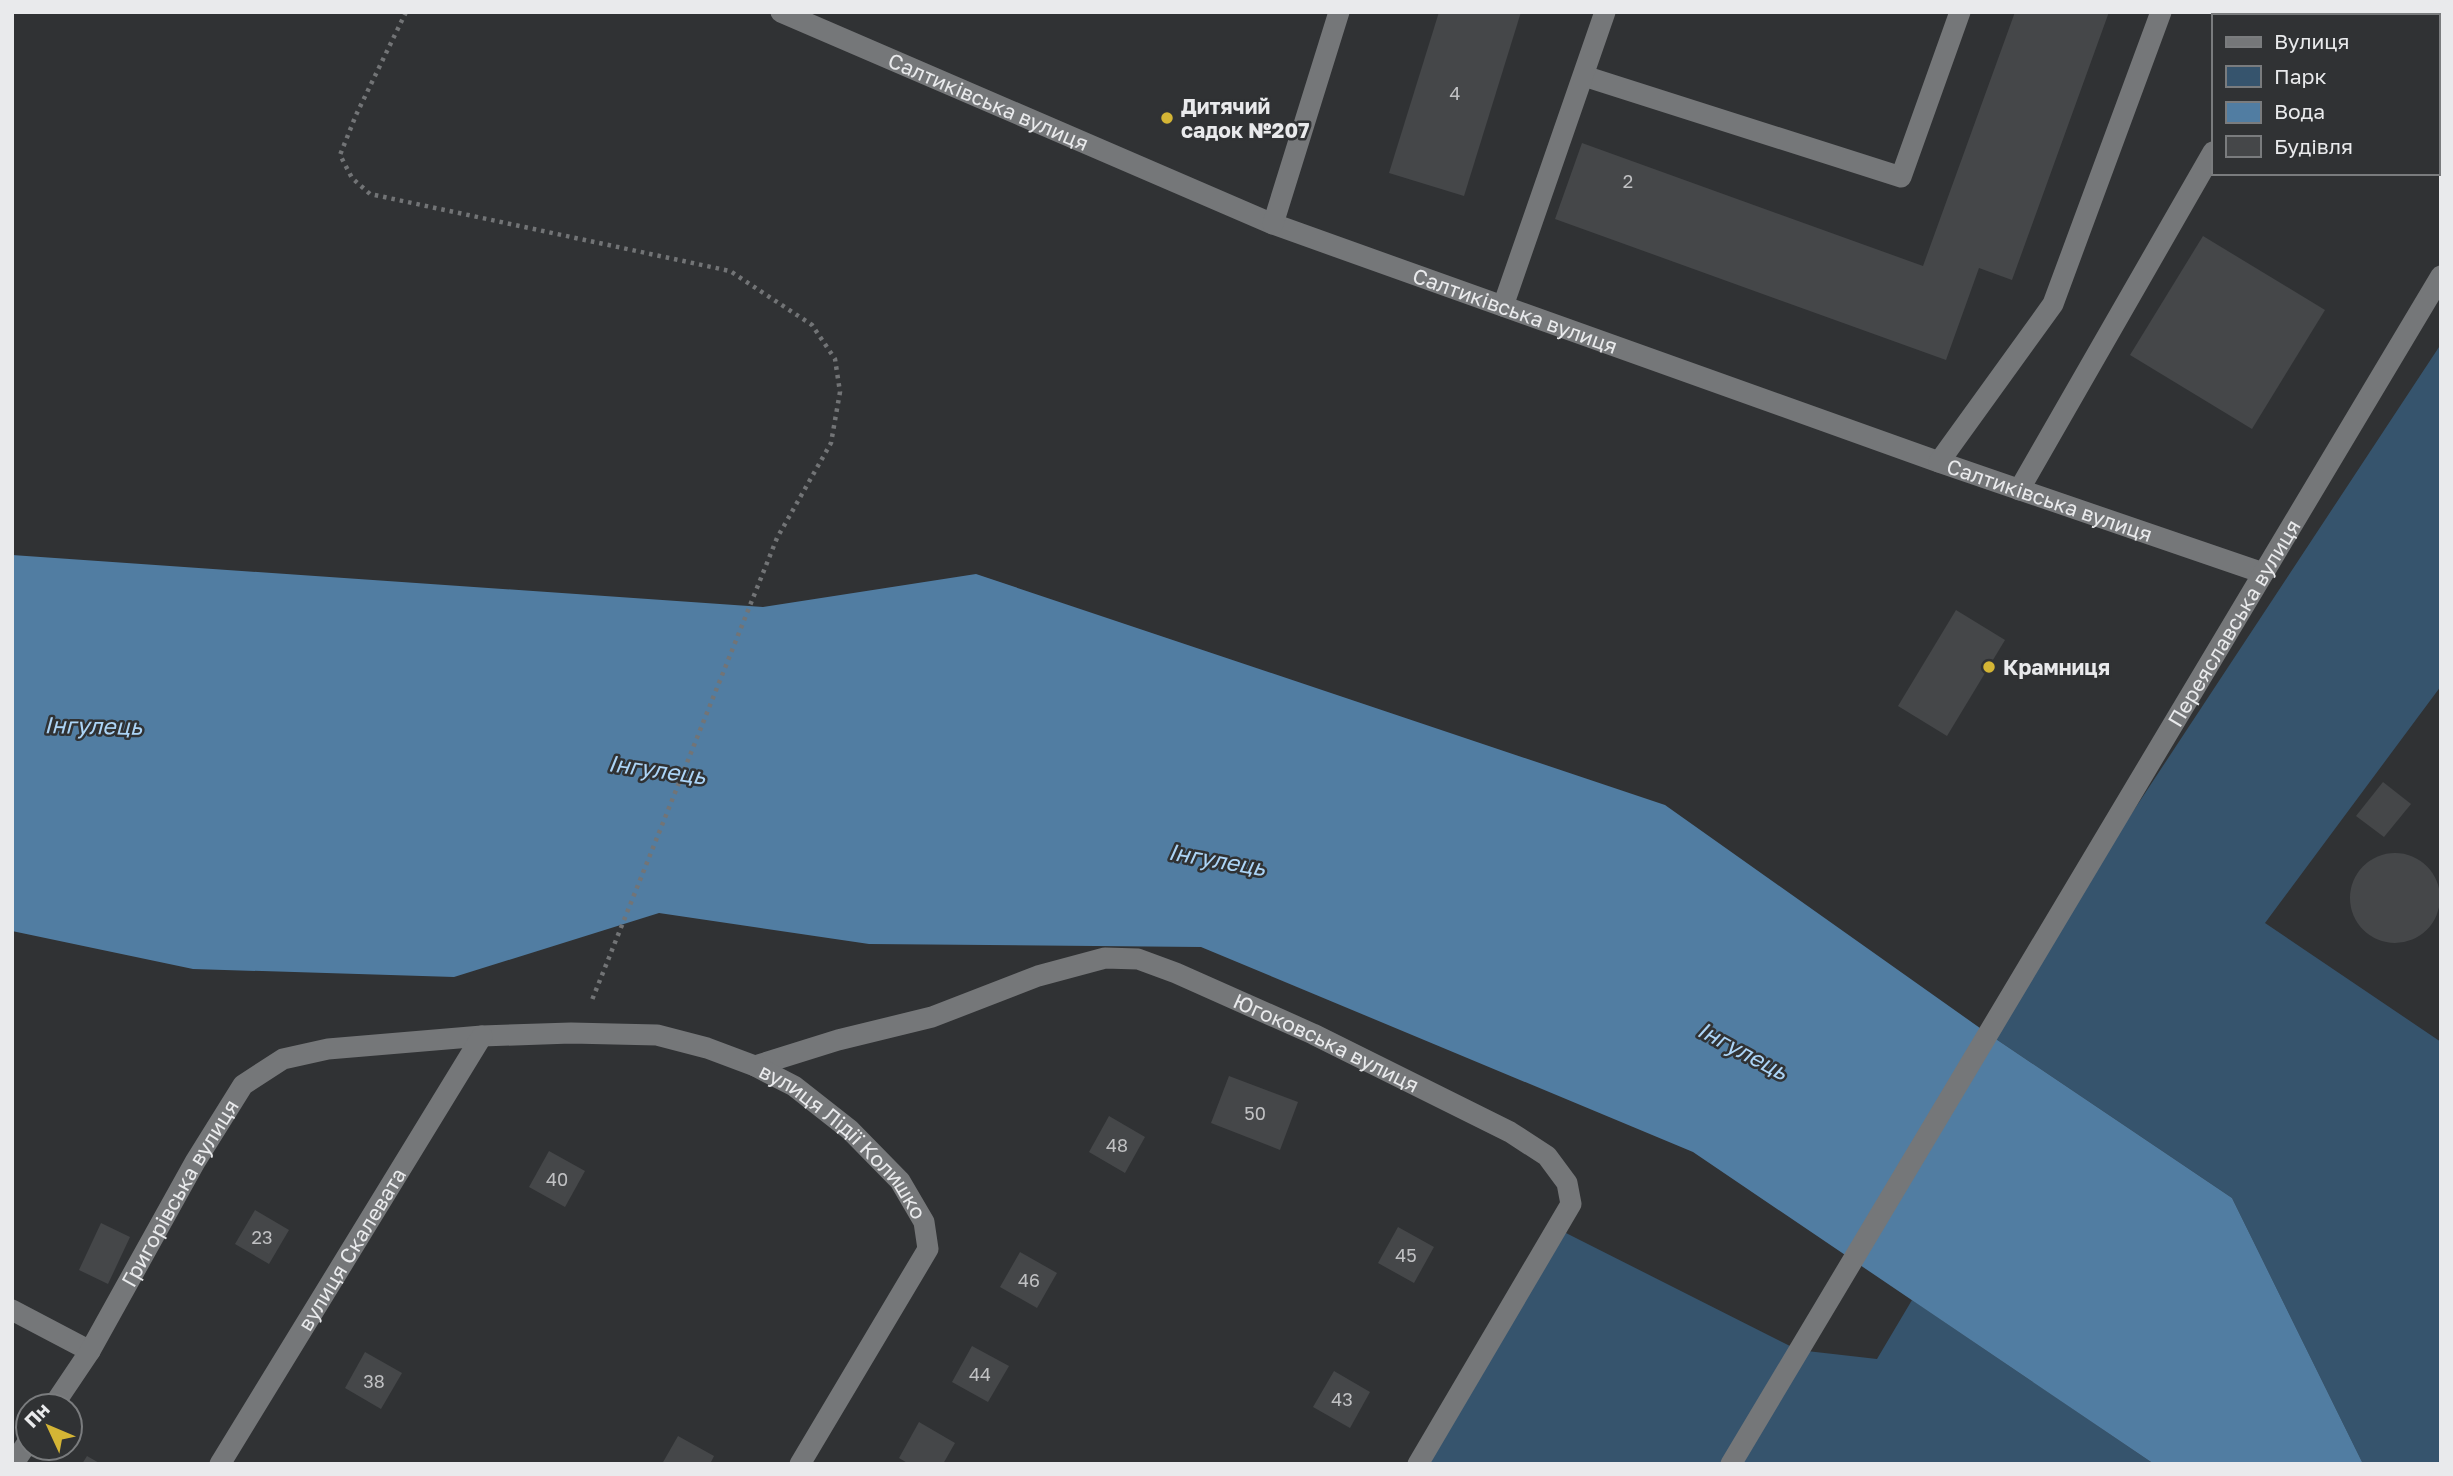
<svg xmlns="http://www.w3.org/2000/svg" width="2453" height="1476" font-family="'Golos Text',sans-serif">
<rect width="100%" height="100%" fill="#303234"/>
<g fill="#36546d">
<polygon points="2441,344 2441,686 2265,923 2441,1042 2441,1464 2363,1464 2232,1198 1987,1033"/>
<polygon points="1560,1230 1798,1350 1877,1359 1912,1300 2154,1464 1422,1464"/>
</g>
<polygon fill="#517da2" points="12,555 763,607 976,574 1665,805 1987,1033 2232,1198 2363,1464 2154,1464 1693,1152 1201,947 869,944 659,913 454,977 193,969 12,931"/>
<g fill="#454749">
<polygon points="1439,12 1521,12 1464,196 1389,173"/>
<polygon points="2015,12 2109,12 2012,280 1979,268 1946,360 1555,219 1582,143 1923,266"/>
<polygon points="2328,12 2424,12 2422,16 2326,16"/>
<polygon points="2203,236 2325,310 2252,429 2130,355"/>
<polygon points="1956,610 2005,640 1947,736 1898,706"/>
<polygon points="2383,782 2411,804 2384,837 2356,816"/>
<circle cx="2395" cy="898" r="45"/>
<polygon points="1229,1076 1298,1102 1280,1150 1211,1123"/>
<polygon points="1109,1116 1145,1137 1125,1173 1089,1152"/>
<polygon points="549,1151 585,1171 565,1207 529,1187"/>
<polygon points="255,1210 289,1230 269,1264 235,1244"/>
<polygon points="101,1223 130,1237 108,1284 79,1270"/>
<polygon points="1398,1227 1434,1247 1414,1283 1378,1263"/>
<polygon points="1020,1252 1057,1273 1037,1308 1000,1287"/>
<polygon points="972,1346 1009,1366 988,1402 952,1382"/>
<polygon points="365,1352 402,1373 381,1409 345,1388"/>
<polygon points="1334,1371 1370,1392 1350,1428 1313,1407"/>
<polygon points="919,1422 955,1443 943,1464 909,1464 899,1458"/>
<polygon points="678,1436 714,1456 710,1464 662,1464"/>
<polygon points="87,1456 101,1464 82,1464"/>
</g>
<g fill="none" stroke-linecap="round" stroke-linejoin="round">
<polyline stroke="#727476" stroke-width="4.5" stroke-dasharray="3.5 5" stroke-linecap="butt" points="406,12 356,115 340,155 352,178 370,194 730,271 812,325 835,359 840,392 831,443 777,538 592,1000"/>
<g stroke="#757779" stroke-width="21">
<path id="s1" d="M781,12L1273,224L1939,462L2263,573"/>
<polyline points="2292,16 2294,12"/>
<polyline points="1584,76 1901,177 1960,12"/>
<polyline points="1273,224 1339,12"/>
<polyline points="1503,306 1605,12"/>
<polyline points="1939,462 2053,304 2161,12"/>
<polyline points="2019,490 2213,152"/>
<path id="s2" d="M755,1066L838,1040L932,1017L1038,976L1105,958L1138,959L1176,973L1313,1034L1510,1132L1547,1156L1567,1183L1571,1204L1418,1464"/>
<polyline points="12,1310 90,1351"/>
<path id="s3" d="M53,1406L90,1351L195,1162L243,1085L283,1059L328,1049L482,1036L571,1033L657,1035L707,1048L755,1066L794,1086L850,1130L900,1181L924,1222L928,1249L800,1464"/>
<polyline points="13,1464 28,1442"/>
<path id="s4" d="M220,1464L482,1036"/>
<path id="s5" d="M1731,1464L2441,276"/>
</g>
</g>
<g fill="#d4b535" stroke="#303234" stroke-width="2.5">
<circle cx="1167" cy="118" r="7"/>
<circle cx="1989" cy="667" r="7"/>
</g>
<g text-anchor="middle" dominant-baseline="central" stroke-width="5" stroke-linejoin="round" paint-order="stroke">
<g font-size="18" fill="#c0c1c3">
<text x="1455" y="93">4</text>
<text x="1628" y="181">2</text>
<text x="1255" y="1113">50</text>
<text x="1117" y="1145">48</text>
<text x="557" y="1179">40</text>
<text x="262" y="1237">23</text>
<text x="1406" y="1255">45</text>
<text x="1029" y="1280">46</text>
<text x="980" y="1374">44</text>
<text x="374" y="1381">38</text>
<text x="1342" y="1399">43</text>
</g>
<g font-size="21" fill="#e9eaec" stroke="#303234">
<text stroke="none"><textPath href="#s1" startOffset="226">Салтиківська вулиця</textPath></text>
<text stroke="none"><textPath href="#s1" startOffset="793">Салтиківська вулиця</textPath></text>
<text stroke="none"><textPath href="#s1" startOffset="1360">Салтиківська вулиця</textPath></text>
<text stroke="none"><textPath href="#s5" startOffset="980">Переяславська вулиця</textPath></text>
<text stroke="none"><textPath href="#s2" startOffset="606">Югоковська вулиця</textPath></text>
<text stroke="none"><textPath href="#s3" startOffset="1017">вулиця Лідії Колишко</textPath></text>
<text stroke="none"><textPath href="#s3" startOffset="248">Григорівська вулиця</textPath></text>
<text stroke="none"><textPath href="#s4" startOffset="252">вулиця Скалевата</textPath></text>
</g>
<g font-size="21" font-weight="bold" fill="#e9eaec" stroke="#303234" text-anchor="start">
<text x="1181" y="106">Дитячий<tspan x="1181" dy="24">садок №207</tspan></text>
<text x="2003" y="667">Крамниця</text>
</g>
<g font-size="23" font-style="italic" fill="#acd4f6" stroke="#303234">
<text transform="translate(93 725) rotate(1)">Інгулець</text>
<text transform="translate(657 769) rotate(8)">Інгулець</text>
<text transform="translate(1217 859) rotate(10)">Інгулець</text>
<text transform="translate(1743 1050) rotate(28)">Інгулець</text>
</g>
</g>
<rect width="2453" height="1476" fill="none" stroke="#e9eaec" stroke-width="28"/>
<rect x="2212" y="14" width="228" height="161" fill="#303234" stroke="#7a7c7e" stroke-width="2"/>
<rect x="2226" y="37" width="35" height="10" fill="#757779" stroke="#7a7c7e" stroke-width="2"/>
<text x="2274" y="49" font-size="21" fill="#e9eaec">Вулиця</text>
<rect x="2226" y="66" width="35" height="21" fill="#36546d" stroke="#7a7c7e" stroke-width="2"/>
<text x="2274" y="84" font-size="21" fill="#e9eaec">Парк</text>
<rect x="2226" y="102" width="35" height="21" fill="#517da2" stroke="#7a7c7e" stroke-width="2"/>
<text x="2274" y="119" font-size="21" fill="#e9eaec">Вода</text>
<rect x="2226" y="136" width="35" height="21" fill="#454749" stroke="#7a7c7e" stroke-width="2"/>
<text x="2274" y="154" font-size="21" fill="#e9eaec">Будівля</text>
<g transform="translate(49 1427) rotate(314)"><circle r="33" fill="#303234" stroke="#7a7c7e" stroke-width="2"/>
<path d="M0-5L12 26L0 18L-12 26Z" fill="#d4b535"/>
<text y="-10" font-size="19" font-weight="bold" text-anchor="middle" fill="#e9eaec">Пн</text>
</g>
</svg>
